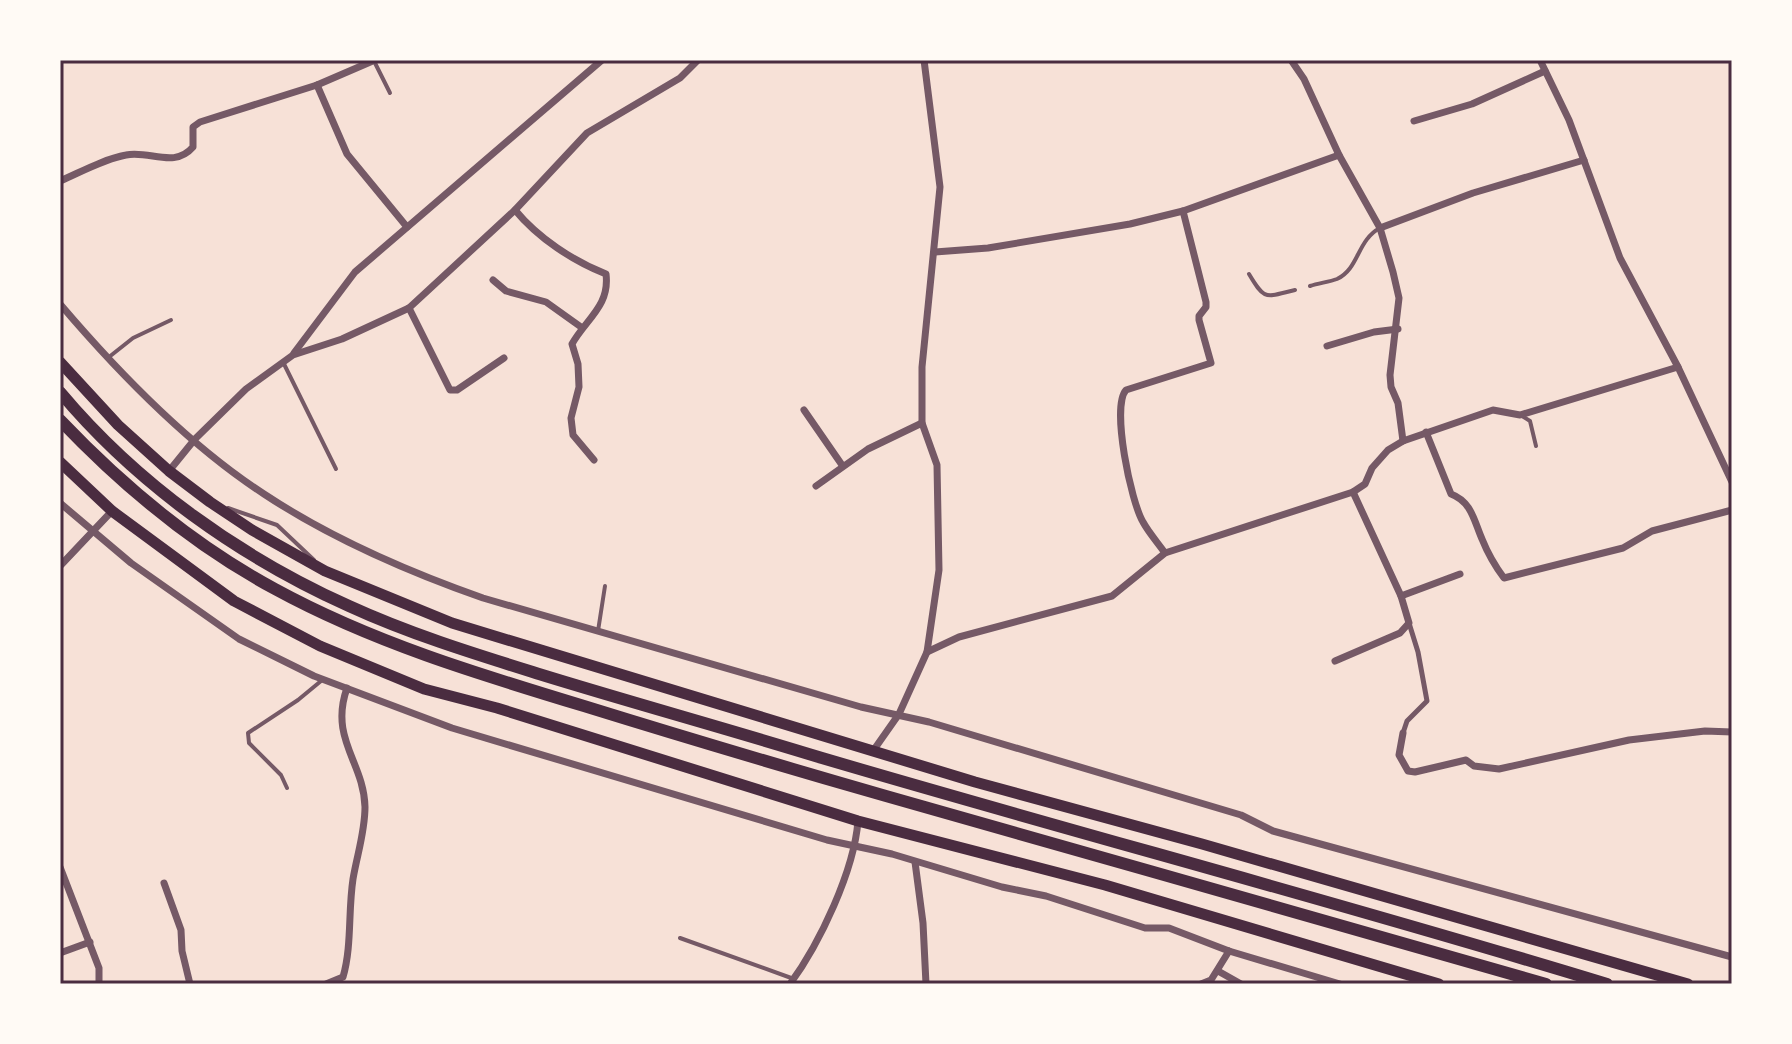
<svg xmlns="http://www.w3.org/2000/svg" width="1792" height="1044" font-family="Overpass,sans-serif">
<rect width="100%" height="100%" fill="#f7e1d7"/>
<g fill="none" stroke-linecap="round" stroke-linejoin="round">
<g stroke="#755966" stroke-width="4">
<polyline points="374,61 390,93"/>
<path d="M1249,274C1265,301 1265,297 1295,290"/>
<path d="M1310,286C1319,283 1329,282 1337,279C1359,269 1357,240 1380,228"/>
<polyline points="109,357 133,338 171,320"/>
<polyline points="283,362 336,469"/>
<polyline points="1522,416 1530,421 1536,446"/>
<polyline points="228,508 277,525 314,560"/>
<polyline points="598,631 605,586"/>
<polyline points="287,788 281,775 249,743 248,733 298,700 321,681"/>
<polyline points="680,938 794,979"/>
</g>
<polyline stroke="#755966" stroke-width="5" points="1403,733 1407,721 1427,701 1418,652 1409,623"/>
<g stroke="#755966" stroke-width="7">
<polyline points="924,60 940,187 922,367 922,423 937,465 939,570 927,652"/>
<polyline points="1291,60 1304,79 1339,155"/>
<polyline points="1540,60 1569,120 1620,258 1678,367 1732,482"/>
<polyline points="317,85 347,154 407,227"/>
<polyline points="1414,121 1472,104 1545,71"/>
<path d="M60,181C81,172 104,159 126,155C150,150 174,169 193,147V127L200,122L317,85L375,60"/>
<path d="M515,210C538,238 573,261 606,274C610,306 586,319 572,344L578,364L579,387L571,418L573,435L594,460"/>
<polyline points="1380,228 1473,193 1584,160"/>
<polyline points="935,252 988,248 1130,224 1183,211 1339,155 1380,228 1393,272 1399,298 1390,375 1391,387 1398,403 1403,441"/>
<polyline points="493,280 506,291 546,302 581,327"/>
<path d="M60,304C117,371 190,446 264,494C332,539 406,571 483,598L861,707L929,722L1241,815L1273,831L1732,957"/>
<polyline points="409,308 450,390 457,390 504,358"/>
<polyline points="1327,346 1374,332 1398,329"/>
<polyline points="294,353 355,272 602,60"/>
<polyline points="804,410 842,465"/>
<path d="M1426,432L1451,494C1472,502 1474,521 1482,539C1488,554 1495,566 1504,578L1623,548L1652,531L1732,510"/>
<polyline points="169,471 195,439 246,389 293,355 342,339 409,308 515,210 587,133 680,78 698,60"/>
<polyline points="816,486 868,449 922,423"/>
<polyline points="60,503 131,563 239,639 314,676 452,728 827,840 892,854 1002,887 1046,896 1145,928 1169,928 1229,951 1340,984"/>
<path d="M1165,553C1158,543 1149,533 1143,522C1131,502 1111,407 1126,390L1211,363L1199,320V316L1206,307V302L1183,211"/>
<polyline points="60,566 112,511"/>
<polyline points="1401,596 1460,574"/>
<polyline points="1335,661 1400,633 1409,623 1401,596 1353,492"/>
<polyline points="1403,733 1399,755 1408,771 1415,772 1466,760 1474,766 1499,769 1629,740 1705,731 1732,732"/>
<polyline points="873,751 899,714 927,652 959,637 1112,596 1165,553 1353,492 1365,484 1372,468 1388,450 1403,441 1493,410 1520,415 1678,367"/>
<polyline points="915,862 923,923 926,984"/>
<polyline points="60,867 99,968 99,984"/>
<polyline points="164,883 181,930 182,951 190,984"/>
<polyline points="60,953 90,942"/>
<polyline points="1218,971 1241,984"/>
<path d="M326,984L343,977C352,946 348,912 353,879C357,855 365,832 365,807C364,762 329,739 347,688"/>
<path d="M790,984C820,943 854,871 858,821"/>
<polyline points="1201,984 1211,980 1229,951"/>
</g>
<g stroke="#4a2c40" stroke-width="11">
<polyline points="60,362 118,425 169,471 210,502 252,530 325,571 452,623 975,782 1202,844 1688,984"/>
<polyline points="60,462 112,511 234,601 320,646 424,689 497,708 858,821 1105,885 1439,984"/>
</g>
<g stroke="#4a2c40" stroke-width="12">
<path d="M60,392C137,484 240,557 349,606C410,634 475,654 539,674C633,703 728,729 822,758C1083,835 1346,904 1607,984"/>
<path d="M60,420C122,485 195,546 275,589C372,642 478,674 584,706C684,737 785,767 886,796C1106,859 1326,920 1546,984"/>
</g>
</g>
<rect width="1792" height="1044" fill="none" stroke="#fffaf5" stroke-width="124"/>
<rect x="62" y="62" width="1668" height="920" fill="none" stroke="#4a2c40" stroke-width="3"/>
</svg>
